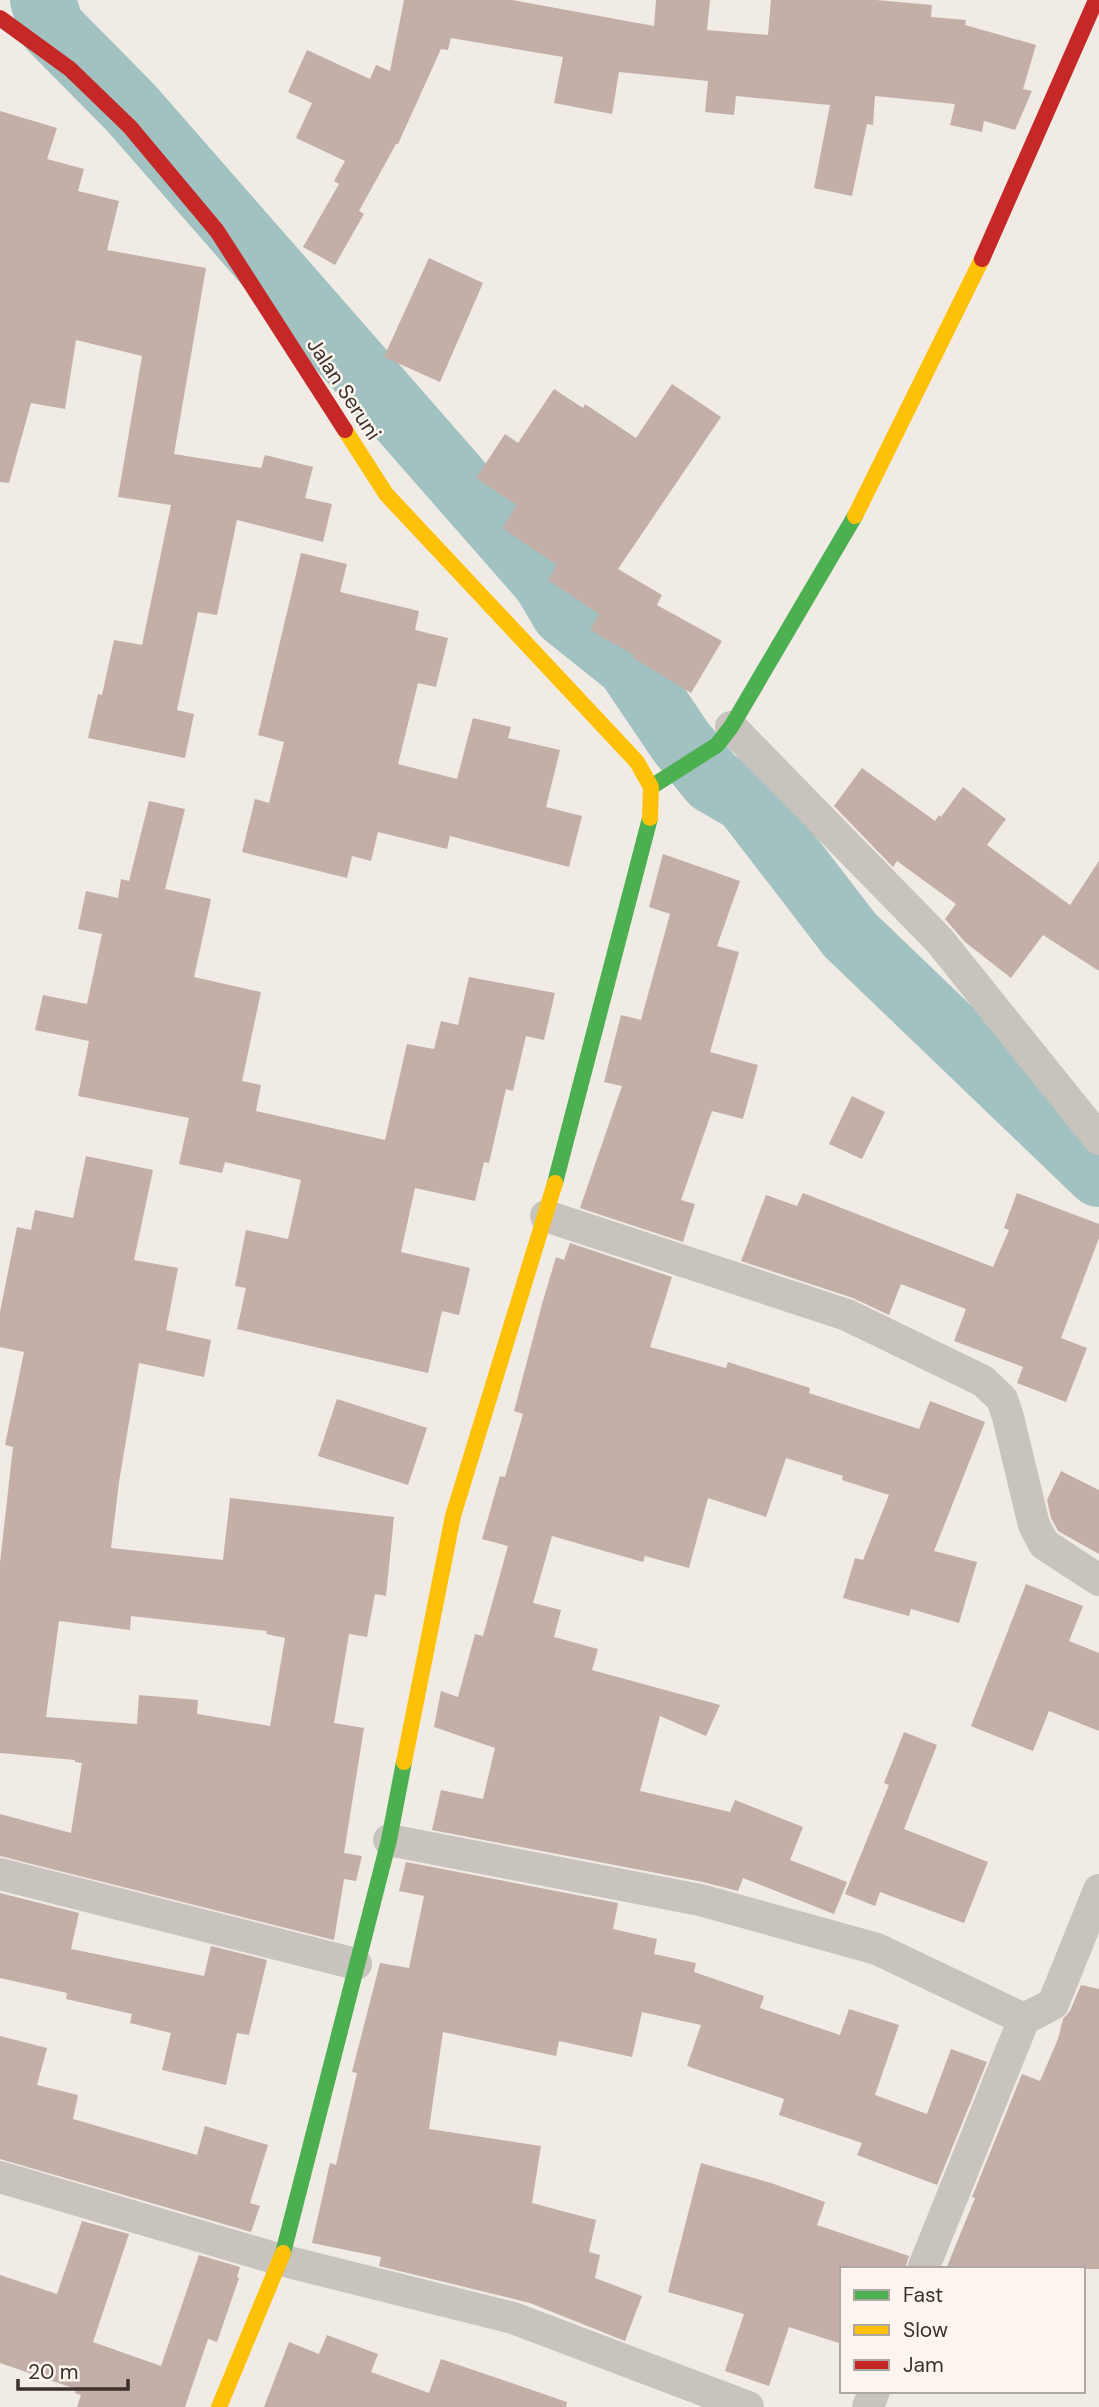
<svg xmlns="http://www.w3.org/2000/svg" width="1099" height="2407" font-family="'DM Sans',sans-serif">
<rect width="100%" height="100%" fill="#f0ebe5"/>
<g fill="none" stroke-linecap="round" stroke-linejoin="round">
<polyline stroke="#a1c2c1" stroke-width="66" points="43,0 51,27 131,108 545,581 564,613 629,665 681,742 713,781 746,800 850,935 1099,1174"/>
</g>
<g fill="#c3afa7" fill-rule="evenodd">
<polygon points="404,0 512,0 654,26 656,0 710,0 707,30 768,35 771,0 876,0 932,5 931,17 966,20 965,25 1036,45 1023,89 1032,91 1015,130 984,121 982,132 950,125 955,104 875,96 873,125 867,124 852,196 814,188 830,105 736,96 734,115 705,112 708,81 619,72 612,114 554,103 563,57 451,38 448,50 441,49 398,144 396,144 359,211 364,214 335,265 303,247 339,184 334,181 345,161 296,138 312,103 288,92 307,50 370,79 376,65 390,71"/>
<polygon points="0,111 57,128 47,159 84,169 78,191 119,201 107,250 206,268 174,454 261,468 265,455 313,467 305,498 332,504 323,542 237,520 217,615 198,612 177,710 194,714 185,758 88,738 98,694 102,695 114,640 142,645 171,505 118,497 142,356 76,340 65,409 31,403 9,483 0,482"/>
<polygon points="429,258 483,283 440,382 384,357"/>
<polygon points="672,384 721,417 618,569 662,595 657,605 722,641 691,693 633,658 634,655 590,630 599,614 548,580 557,565 502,528 517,505 476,478 505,434 518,443 554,389 583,408 585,404 636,438"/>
<polygon points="301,553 347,564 340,592 419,611 415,630 448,638 436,687 418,683 398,764 457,779 473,718 511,727 508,738 560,750 546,807 582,816 569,867 450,836 447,849 378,832 371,861 352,856 347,878 242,852 255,799 269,803 284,742 258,735"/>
<polygon points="862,768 935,821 939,815 941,817 963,787 1006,819 987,845 1070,905 1099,861 1099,971 1043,935 1011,978 965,942 945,919 956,904 897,861 893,867 834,806"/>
<polygon points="149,801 185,809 165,889 211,899 194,977 261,992 242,1081 261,1085 256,1111 385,1140 407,1044 434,1049 441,1021 458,1025 469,977 555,993 544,1040 526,1036 513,1091 506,1089 489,1163 484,1162 475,1201 415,1188 401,1252 470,1268 459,1315 442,1311 428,1373 237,1329 246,1288 235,1286 246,1230 288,1239 301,1180 225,1162 222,1173 179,1164 189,1118 78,1096 89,1041 35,1030 43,995 87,1004 102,934 78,929 86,891 118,898 121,879 129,881"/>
<polygon points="663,854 740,881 717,946 739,952 710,1052 758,1065 743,1119 712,1111 681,1200 695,1204 683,1242 580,1208 622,1086 604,1082 621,1015 641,1020 670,914 649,907"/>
<polygon points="852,1096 885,1112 862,1159 829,1144"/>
<path d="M86,1156L153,1170L134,1260L178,1268L166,1330L211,1340L204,1377L139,1363L119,1482L111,1548L223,1560L230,1498L394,1517L386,1596L375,1594L367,1637L349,1634L334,1723L364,1728L344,1853L362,1856L356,1881L344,1879L334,1940L0,1856V1814L71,1833L82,1763L75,1762V1760L0,1753V1563L13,1447L5,1445L24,1352L0,1347V1312L17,1227L31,1230L35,1210L73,1218ZM131,1616L267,1631L266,1634L285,1638L270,1726L197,1714L198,1700L139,1695L137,1724L46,1717L59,1621L130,1630Z"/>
<polygon points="803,1193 993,1267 1009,1230 1004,1228 1017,1193 1099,1224 1099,1238 1061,1338 1087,1348 1066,1402 1017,1383 1023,1367 954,1341 966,1309 901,1284 889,1315 853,1298 741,1261 766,1195 797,1206"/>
<polygon points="570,1243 672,1277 650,1347 726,1368 728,1362 810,1388 809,1393 919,1429 930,1401 985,1422 934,1551 977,1562 959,1623 911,1609 909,1616 843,1598 855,1558 863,1560 889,1495 842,1480 843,1476 786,1458 766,1517 708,1498 689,1568 645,1556 643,1562 552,1536 533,1603 561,1610 554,1637 598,1649 592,1670 720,1705 706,1736 660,1716 640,1791 730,1812 735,1800 803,1827 790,1860 847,1882 834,1914 743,1878 738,1891 703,1882 432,1830 441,1790 483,1799 495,1748 434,1727 441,1691 458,1697 475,1634 483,1636 508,1546 482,1539 500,1476 505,1477 523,1414 514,1411 542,1304 556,1257 564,1260"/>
<polygon points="337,1399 427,1428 408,1485 318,1456"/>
<polygon points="1061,1471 1099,1490 1099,1554 1058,1531 1051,1518 1047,1500"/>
<polygon points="1026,1584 1083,1606 1069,1641 1099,1653 1099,1731 1049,1711 1033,1751 971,1726"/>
<polygon points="904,1732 937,1745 904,1829 988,1862 964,1923 880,1892 875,1906 845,1894 889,1785 884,1783"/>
<polygon points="406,1862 618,1903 613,1929 657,1939 654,1954 696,1963 694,1972 764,1996 760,2008 840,2035 849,2009 899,2025 875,2095 927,2114 951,2049 987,2062 937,2185 857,2155 862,2143 779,2115 784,2099 687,2066 701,2025 642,2012 632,2057 559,2041 556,2056 443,2032 429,2129 541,2146 532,2203 596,2220 589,2252 600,2255 595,2278 642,2296 625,2341 530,2303 379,2266 381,2257 312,2243 330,2163 336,2165 357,2073 352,2072 380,1963 409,1968 424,1896 399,1891"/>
<polygon points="0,1893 79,1913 71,1949 204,1976 211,1946 267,1960 249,2035 237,2033 226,2085 162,2070 171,2033 130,2023 132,2014 66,1999 67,1993 0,1978"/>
<polygon points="1081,1985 1099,1989 1099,2269 946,2269 975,2198 972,2197 1022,2074 1040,2081 1058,2039 1063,2019 1070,2011"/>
<polygon points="0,2036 47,2048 37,2085 78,2095 73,2119 197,2155 205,2126 268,2145 250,2203 260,2206 251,2232 0,2159"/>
<polygon points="701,2163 771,2183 825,2202 817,2225 909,2256 905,2269 842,2269 842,2344 789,2327 769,2386 725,2371 744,2314 668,2292"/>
<polygon points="82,2221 129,2234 93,2342 161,2366 199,2255 240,2267 237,2277 239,2278 217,2342 208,2339 185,2407 77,2407 81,2395 75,2393 76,2389 0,2363 0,2275 57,2294"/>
<polygon points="327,2335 378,2354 371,2372 429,2393 441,2359 567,2402 566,2407 264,2407 289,2342 319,2354"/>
</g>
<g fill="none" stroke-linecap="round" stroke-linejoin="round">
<g stroke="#c9c3be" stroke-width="32">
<polyline points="731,727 939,940 1099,1139"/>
<polyline points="546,1216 847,1315 983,1381 1002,1399 1008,1417 1034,1525 1044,1544 1099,1580"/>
<polyline points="389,1840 700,1900 877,1949 1024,2019"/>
<polyline points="0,1874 356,1964"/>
<polyline points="0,2177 281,2260 513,2318 748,2407"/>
<polyline points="923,2269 1024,2019 1053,2004 1099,1890"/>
<polyline points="868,2407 874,2391"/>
</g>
<g stroke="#4caf50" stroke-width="16">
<polyline points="651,787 717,745 731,727 855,516"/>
<polyline points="555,1183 650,818"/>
<polyline points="283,2253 389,1840 404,1762"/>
</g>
<g stroke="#ffc107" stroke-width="16">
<polyline points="345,430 386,494 637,762 651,787 650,818"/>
<polyline points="855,516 982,259"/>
<polyline points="404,1762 453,1516 555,1183"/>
<polyline points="219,2407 283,2253"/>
</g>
<g stroke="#c62828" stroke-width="16">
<polyline points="0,18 70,69 130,127 217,231 345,430"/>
<polyline points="982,259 1096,0"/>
</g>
</g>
<g text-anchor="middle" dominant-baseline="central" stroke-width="5" stroke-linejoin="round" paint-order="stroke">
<g font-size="21" fill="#3b302b" stroke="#fbf5ee">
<text transform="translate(344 389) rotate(57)">Jalan Seruni</text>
</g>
</g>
<rect x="840" y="2267" width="245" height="126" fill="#fbf5ee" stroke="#aea6a0" stroke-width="2"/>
<rect x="854" y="2290" width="35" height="10" fill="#4caf50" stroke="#aea6a0" stroke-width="2"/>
<text x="903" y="2302" font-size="21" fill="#3b302b">Fast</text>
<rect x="854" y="2325" width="35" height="10" fill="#ffc107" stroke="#aea6a0" stroke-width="2"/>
<text x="903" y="2337" font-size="21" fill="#3b302b">Slow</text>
<rect x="854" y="2360" width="35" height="10" fill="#c62828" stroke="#aea6a0" stroke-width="2"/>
<text x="903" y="2372" font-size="21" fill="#3b302b">Jam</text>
<path d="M18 2379v10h110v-10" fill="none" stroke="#3b302b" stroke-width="3.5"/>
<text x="28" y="2379" font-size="21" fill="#3b302b" stroke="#fbf5ee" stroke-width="5" paint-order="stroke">20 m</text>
</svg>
